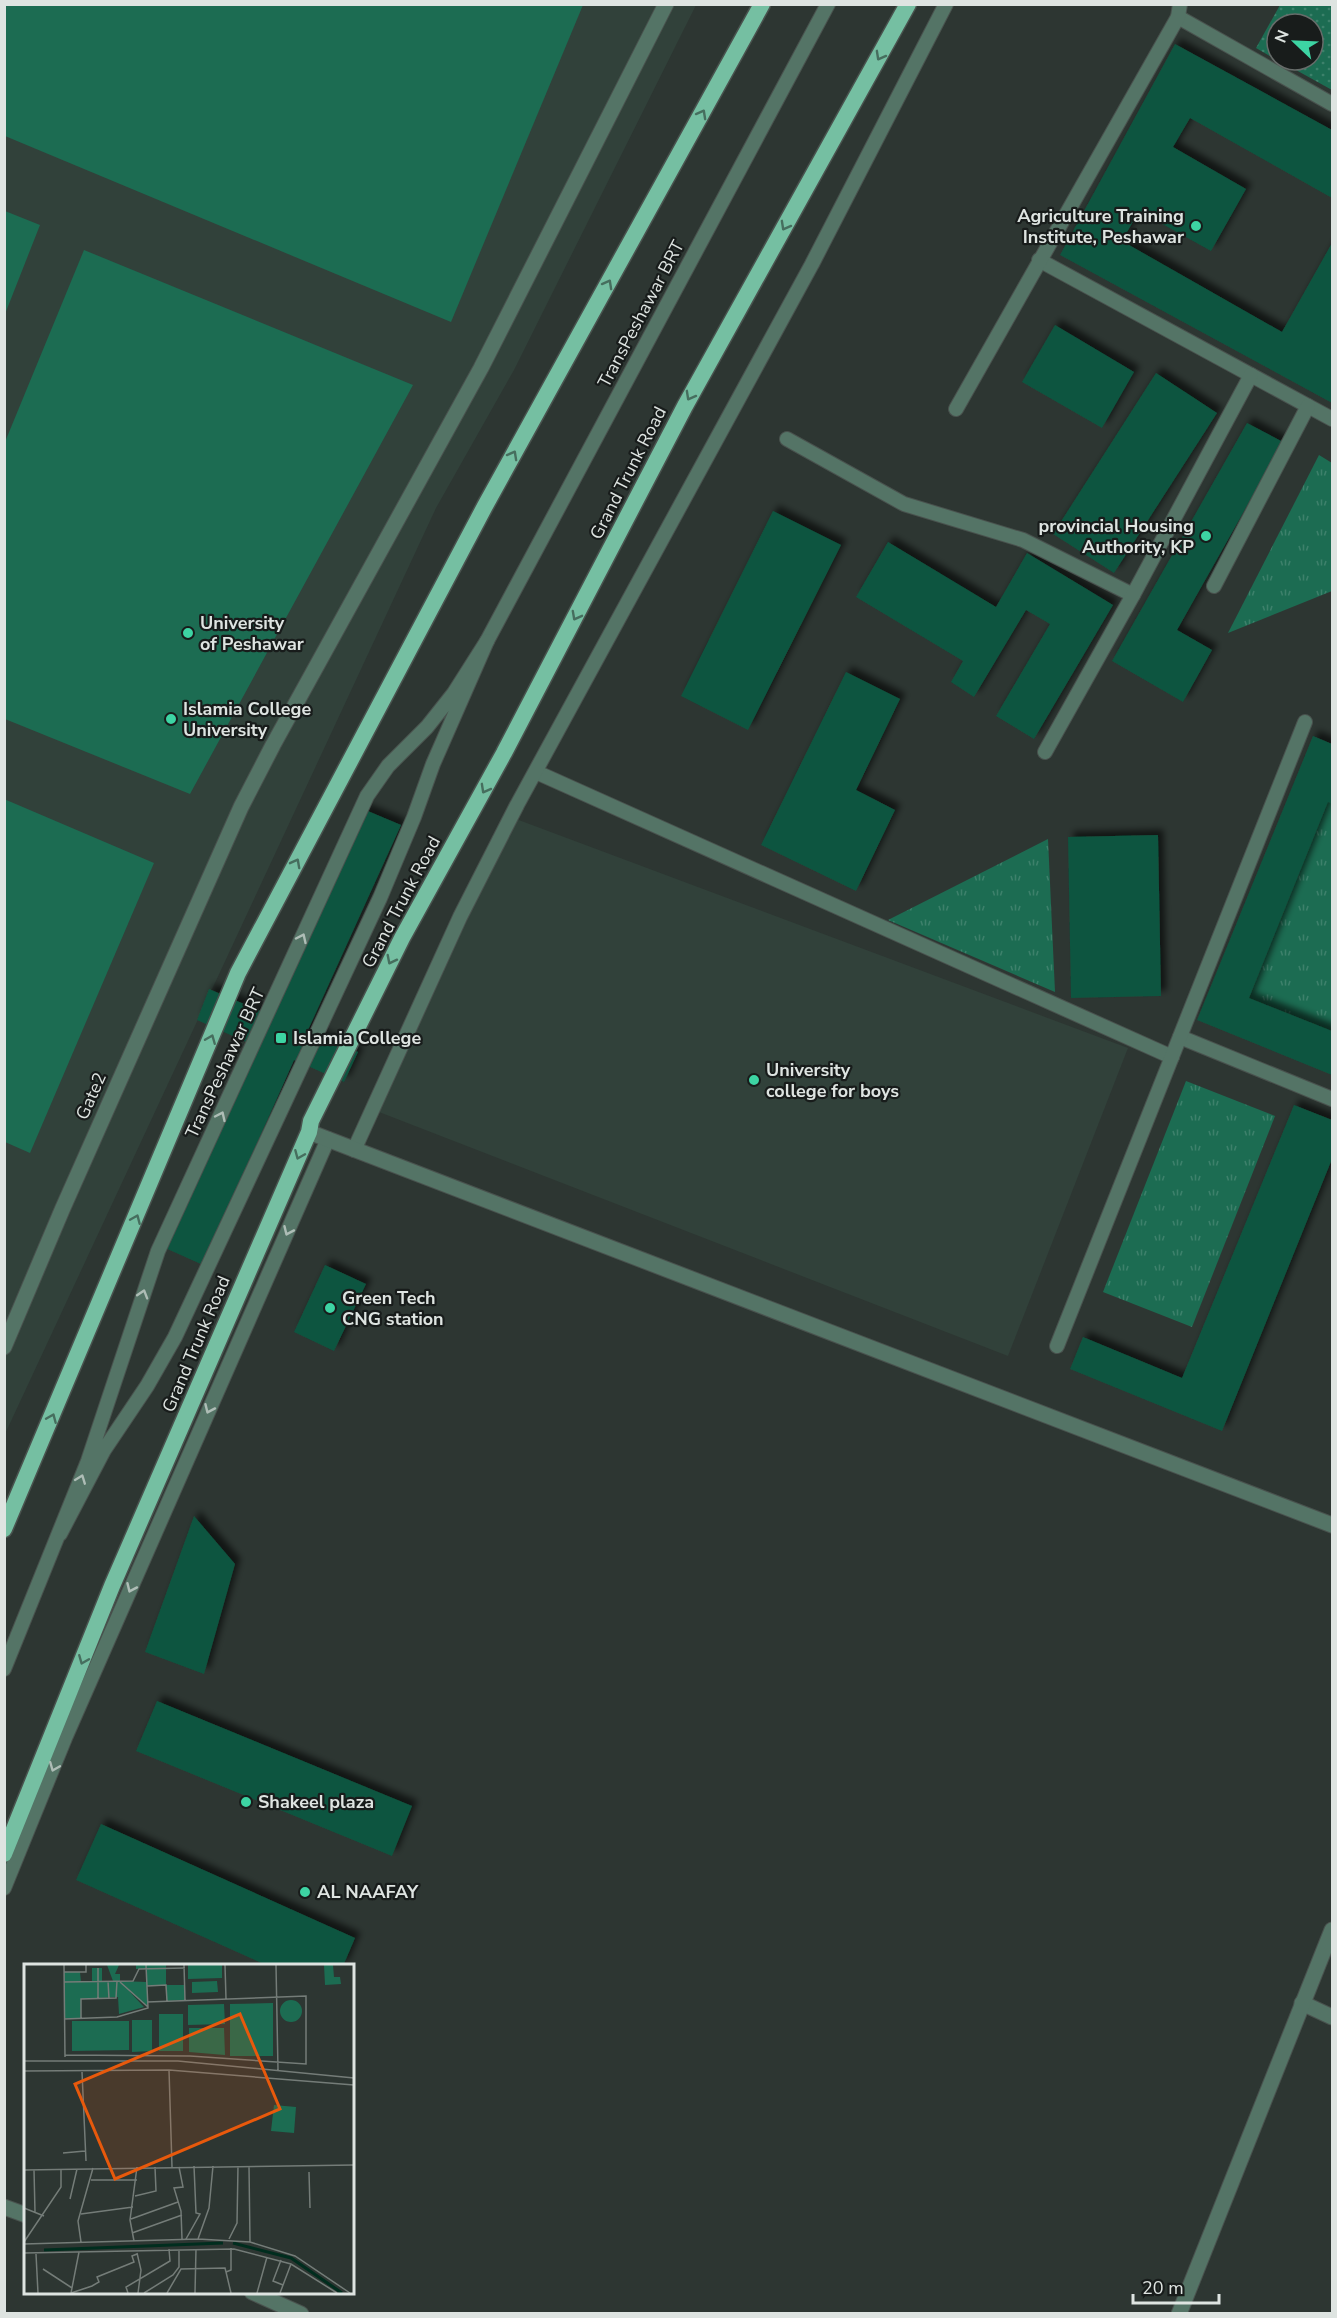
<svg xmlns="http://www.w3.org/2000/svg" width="1337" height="2318" font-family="'Nunito Sans',sans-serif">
<defs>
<pattern id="grass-tufts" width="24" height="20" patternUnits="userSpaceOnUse" patternTransform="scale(1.5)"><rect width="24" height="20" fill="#1c6c52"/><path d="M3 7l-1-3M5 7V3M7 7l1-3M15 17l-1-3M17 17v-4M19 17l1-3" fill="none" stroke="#3d816b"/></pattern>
<pattern id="park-dots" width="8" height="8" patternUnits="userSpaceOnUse" patternTransform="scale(1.5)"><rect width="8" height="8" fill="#1c6c52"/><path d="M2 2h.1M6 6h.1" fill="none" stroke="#3d816b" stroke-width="1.8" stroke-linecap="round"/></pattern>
<filter id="shadow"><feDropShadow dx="5.5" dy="-5.5" stdDeviation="3" flood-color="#0009"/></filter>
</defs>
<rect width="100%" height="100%" fill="#2d3632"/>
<g fill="#31413a">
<polygon points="5,5 696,5 514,370 436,508 5,1434"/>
<polygon points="508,816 1128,1048 1008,1356 379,1112"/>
</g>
<g fill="url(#grass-tufts)">
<polygon points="1319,455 1332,463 1332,591 1228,633"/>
<polygon points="1328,802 1332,804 1332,1031 1249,998"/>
<polygon points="1048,839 1055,992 888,920"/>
<polygon points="1186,1081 1275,1116 1192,1327 1103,1292"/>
</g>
<polygon fill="url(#park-dots)" points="1280,5 1332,5 1332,90 1278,60 1313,60 1313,24 1277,24 1277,60 1256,48"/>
<g fill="#1c6c52">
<polygon points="4,5 5,4 583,5 451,322 5,136"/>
<polygon points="5,211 40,225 5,314"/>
<polygon points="84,250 413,385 190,794 5,719 5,442"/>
<polygon points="4,799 154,863 30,1153 5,1142"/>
</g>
<g fill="#11543f" filter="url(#shadow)">
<polygon points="1175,44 1332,130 1332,198 1190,118 1173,147 1246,189 1211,251 1139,211 1122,241 1282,332 1332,243 1332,403 1060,255"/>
<polygon points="1055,325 1134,372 1102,428 1022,382"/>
<polygon points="1156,373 1217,413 1114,573 1053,534"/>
<polygon points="1247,423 1283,442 1177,630 1212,650 1183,702 1112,661"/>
<polygon points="773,511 841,545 748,730 681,696"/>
<polygon points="888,542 996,607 1027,553 1113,605 1034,739 996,716 1050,624 1026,610 974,697 951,682 963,661 856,597"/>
<polygon points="846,672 900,699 856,790 895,810 856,891 761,845"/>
<polygon points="1313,736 1332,744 1332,804 1328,802 1249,998 1332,1031 1332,1075 1197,1020"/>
<polygon points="363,809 401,825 308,1030 358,1052 344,1082 294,1060 203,1265 165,1248 255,1046 197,1020 209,989 270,1015"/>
<polygon points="1158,835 1161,996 1071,998 1068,837"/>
<polygon points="1294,1105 1332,1120 1332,1159 1222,1431 1070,1369 1083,1337 1182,1378"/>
<polygon points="325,1265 366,1284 334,1351 294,1332"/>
<polygon points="194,1516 235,1564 204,1674 145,1652"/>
<polygon points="157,1701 412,1806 392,1856 136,1751"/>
<polygon points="101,1824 355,1938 343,1966 268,1966 76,1880"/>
</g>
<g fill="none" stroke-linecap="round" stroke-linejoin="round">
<defs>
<g id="service">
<polyline points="1178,17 1332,104"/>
<polyline points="1039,260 1332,419"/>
<polyline points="956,409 1178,17 1180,4"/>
<polyline points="787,439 904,504 1023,540 1133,595"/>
<polyline points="1214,586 1308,406"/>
<polyline points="487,641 828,4"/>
<polyline points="1045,752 1133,595 1251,375"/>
<polyline points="536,772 1172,1057"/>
<polyline points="1180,1037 1332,1099"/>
<polyline points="354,1150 460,917 517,805 812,264 946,4"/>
<polyline points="1057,1346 1305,722"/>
<polyline points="4,1669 88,1461 158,1251 367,796 388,766 427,727 454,693 487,641 433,764 414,817 380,898 175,1337 147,1386 104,1450 60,1534"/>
<polyline points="4,1888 65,1738 328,1139"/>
</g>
<g id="minor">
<polyline points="309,1132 1332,1525"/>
<polyline points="4,1347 62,1210 241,807 273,745 481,368 666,4"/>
<polyline points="1302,2003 1332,2017"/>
<polyline points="4,2207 26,2215"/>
<polyline points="252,2292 301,2314"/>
</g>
<polyline id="tertiary" points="1179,2314 1332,1930"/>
<g id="trunk">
<polyline points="4,1529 238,973 485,506 762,4"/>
<polyline points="4,1854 112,1586 309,1132 311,1121 402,938 504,753 685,406 908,4"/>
</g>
</defs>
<use href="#service" stroke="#49524e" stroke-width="16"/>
<use href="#minor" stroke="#49524e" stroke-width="17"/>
<use href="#tertiary" stroke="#49524e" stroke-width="17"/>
<use href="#trunk" stroke="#49524e" stroke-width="19"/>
<use href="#service" stroke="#547466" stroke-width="14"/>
<use href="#minor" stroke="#547466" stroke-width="15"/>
<use href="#tertiary" stroke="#547466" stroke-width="15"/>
<use href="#trunk" stroke="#75bfa2" stroke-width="16"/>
</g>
<defs><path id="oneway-chevron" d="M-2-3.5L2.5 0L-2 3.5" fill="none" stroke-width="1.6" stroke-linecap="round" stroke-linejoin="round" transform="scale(1.5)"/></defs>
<g stroke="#466e5e">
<use href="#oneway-chevron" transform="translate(880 56) rotate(119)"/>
<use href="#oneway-chevron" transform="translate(702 114) rotate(-61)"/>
<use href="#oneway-chevron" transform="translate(785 226) rotate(119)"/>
<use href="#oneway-chevron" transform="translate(608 284) rotate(-61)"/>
<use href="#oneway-chevron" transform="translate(690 396) rotate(119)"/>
<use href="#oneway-chevron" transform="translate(513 455) rotate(-61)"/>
<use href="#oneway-chevron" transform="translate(576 616) rotate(118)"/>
<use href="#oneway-chevron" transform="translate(485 789) rotate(119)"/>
<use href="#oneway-chevron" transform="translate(296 863) rotate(-62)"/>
<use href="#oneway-chevron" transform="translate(391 960) rotate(117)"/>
<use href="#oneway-chevron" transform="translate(211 1039) rotate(-68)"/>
<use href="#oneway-chevron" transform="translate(299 1155) rotate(113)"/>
<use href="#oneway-chevron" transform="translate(136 1219) rotate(-67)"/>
<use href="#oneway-chevron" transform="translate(52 1418) rotate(-67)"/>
<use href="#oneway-chevron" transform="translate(83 1660) rotate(112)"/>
</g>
<g stroke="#aebdb6">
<use href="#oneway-chevron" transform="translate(302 938) rotate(-65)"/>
<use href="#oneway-chevron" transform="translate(221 1116) rotate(-65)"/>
<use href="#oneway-chevron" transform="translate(288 1231) rotate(114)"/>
<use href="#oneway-chevron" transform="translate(143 1294) rotate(-73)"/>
<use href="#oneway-chevron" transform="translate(209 1409) rotate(114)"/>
<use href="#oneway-chevron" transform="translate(81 1479) rotate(-69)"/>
<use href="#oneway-chevron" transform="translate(131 1588) rotate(114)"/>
<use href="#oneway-chevron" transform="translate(54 1767) rotate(112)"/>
</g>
<g fill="#3dd4a3" stroke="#181c1b" stroke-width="2">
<circle cx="1196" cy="226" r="6"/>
<circle cx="1206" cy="536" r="6"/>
<circle cx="188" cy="633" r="6"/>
<circle cx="171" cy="719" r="6"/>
<rect x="275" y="1032" width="12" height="12" rx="3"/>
<circle cx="754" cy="1080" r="6"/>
<circle cx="330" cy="1308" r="6"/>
<circle cx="246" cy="1802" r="6"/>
<circle cx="305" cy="1892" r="6"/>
</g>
<g text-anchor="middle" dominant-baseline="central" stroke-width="4.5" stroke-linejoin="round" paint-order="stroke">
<g font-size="18" font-weight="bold" fill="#dee4e1" stroke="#181c1b" text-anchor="start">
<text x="1184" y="216" text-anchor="end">Agriculture Training<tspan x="1184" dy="21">Institute, Peshawar</tspan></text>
<text x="1194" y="526" text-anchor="end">provincial Housing<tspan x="1194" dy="21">Authority, KP</tspan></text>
<text x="200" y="623">University<tspan x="200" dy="21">of Peshawar</tspan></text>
<text x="183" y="709">Islamia College<tspan x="183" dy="21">University</tspan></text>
<text x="293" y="1038">Islamia College</text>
<text x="766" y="1070">University<tspan x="766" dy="21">college for boys</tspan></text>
<text x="342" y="1298">Green Tech<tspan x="342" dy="21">CNG station</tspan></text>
<text x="258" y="1802">Shakeel plaza</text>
<text x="317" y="1892">AL NAAFAY</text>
</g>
<g font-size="18" fill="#dee4e1" stroke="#181c1b">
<text transform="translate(641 314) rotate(-62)">TransPeshawar BRT</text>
<text transform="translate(628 473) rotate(-63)">Grand Trunk Road</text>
<text transform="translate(401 902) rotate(-62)">Grand Trunk Road</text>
<text transform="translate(225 1063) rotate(-65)">TransPeshawar BRT</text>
<text transform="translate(91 1096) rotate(-66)">Gate2</text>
<text transform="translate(196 1344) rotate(-67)">Grand Trunk Road</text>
</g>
</g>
<g transform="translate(24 1964)">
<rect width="330" height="330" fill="#2d3632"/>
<path d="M300,1H309L310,13H316L317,20L301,21ZM256 47a11 11 0 1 1 22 0a11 11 0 1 1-22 0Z" fill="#1c6c52"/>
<path d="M83,1H95L91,10H96V17L122,18V5H112V1H142V21H161V36L143,37L142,21L123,22V42L105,27L120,43L95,50L94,33L57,35V54H40V8H56L57,18H68V4H78V17H89ZM193,17L194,28L168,29V18ZM250,141L272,143L270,169L247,167Z" fill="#1c6c52"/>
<path d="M164,1H198V14L164,15ZM249,39V92H206V40ZM200,40L201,60L164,61V41ZM135,50H159V87H135ZM108,56H128V87L108,88ZM48,57H105V86L48,87ZM165,64H200L201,91L165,88Z" fill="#1c6c52"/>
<path fill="none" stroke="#002d1e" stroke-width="3" d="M209,279L267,294L318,329M20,286L199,279"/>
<path fill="none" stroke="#747c78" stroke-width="1.5" d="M40,1L41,93M160,1L161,36M201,1L202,35M252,1L254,106M74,4V35M40,8H62V1M84,17L85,35M40,18L109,17L115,5L161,4M96,18L124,43M123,22L142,21L143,37M57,54V35L92,34L93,17M40,55L93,53L124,44L122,1M41,91L166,92L282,100V32L123,38M0,97H154L330,114M145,106L148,203M0,107L145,106L330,121M58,108L62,197M39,189L61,187M225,202L226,278M155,203L159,223L150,224L157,247L158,275M0,206L330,201M10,206L11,248M285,208L286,244M67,216H113M111,232L132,227L131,203M46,235L53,205M0,244L20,252M57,250L109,243M107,255L154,238M108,269L158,251M162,275L176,250L172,249L170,202M174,275L185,244L189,202M205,275L213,259L214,202M110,277L106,256L113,203M0,278L37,223V206M57,278L54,257L69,204M0,280L174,275L226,278L271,292L326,329M207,284V306L202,308L207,329M0,289L210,285L267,300L313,329M113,289L117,306L114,329M12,290L14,329M257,296L249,317L259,321M19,305L48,324M47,329L68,322L75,318L73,313L110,298L108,292L113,290M47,329L55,288M104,329L102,323L146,297L145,285M120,329L149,311L155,303V286M143,329L157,305L201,304L202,308M171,329L172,285M233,329L243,293M256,329L267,300"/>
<path fill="#e8590c" fill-opacity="0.15" stroke="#e8590c" stroke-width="3" d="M216,50L256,145L91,215L51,120Z"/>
<rect width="330" height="330" fill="none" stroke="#dee4e1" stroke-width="3"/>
</g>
<rect width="1337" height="2318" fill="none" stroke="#dee4e1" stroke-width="12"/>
<g transform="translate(1295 42) rotate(293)"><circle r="28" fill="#181c1b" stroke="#676c6a" stroke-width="1.5"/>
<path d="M0-4.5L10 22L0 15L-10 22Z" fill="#3dd4a3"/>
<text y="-9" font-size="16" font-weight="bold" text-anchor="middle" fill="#dee4e1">N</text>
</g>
<path d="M1133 2294v9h86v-9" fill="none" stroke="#dee4e1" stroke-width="3"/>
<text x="1142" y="2294" font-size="18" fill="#dee4e1" stroke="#181c1b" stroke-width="4.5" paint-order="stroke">20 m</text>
</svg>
